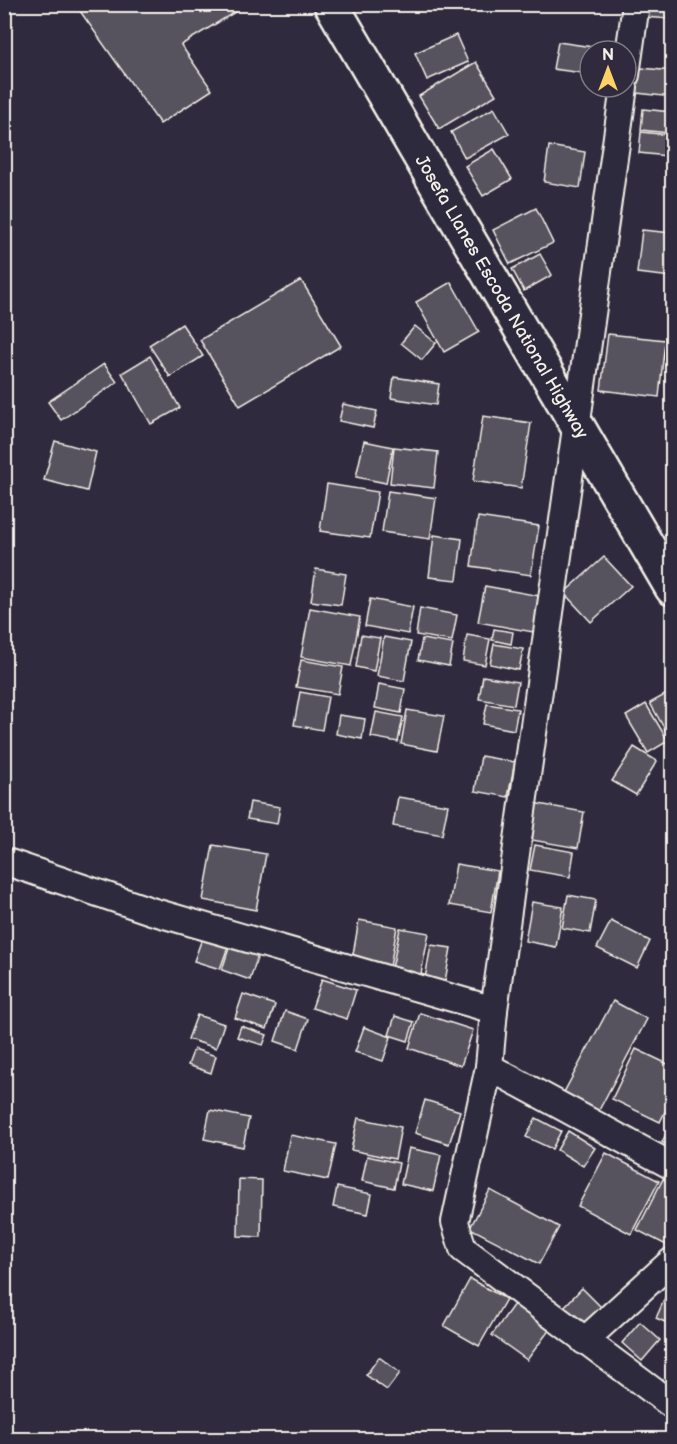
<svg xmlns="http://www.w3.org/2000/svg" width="677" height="1444" font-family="'Balsamiq Sans',sans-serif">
<rect width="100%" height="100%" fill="#2f2a3d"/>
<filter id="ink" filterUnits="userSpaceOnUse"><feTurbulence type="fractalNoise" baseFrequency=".0167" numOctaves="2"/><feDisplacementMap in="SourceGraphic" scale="12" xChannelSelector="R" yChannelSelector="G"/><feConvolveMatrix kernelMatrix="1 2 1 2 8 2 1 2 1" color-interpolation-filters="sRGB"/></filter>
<g filter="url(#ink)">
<g fill="#56525f" stroke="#f4f1e8" stroke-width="1.5">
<polygon points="75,4 237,4 240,9 181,45 212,90 160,124"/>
<polygon points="643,4 672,5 672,19 642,17"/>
<polygon points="456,35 468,62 427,80 415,53"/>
<polygon points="558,42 599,48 599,51 590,51 590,74 553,69"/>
<polygon points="476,62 496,95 439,129 419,96"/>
<polygon points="631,67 672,71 672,97 628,92"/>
<polygon points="494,108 509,134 465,158 451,132"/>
<polygon points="643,109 671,112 669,133 641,130"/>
<polygon points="641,132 669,135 667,156 639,153"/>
<polygon points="549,146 585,152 580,188 544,182"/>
<polygon points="494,149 512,179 483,196 465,166"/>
<polygon points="536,208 553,243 510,264 493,230"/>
<polygon points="642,230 672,233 672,277 637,273"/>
<polygon points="540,254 552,275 524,291 512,269"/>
<polygon points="301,280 341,346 240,406 200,340"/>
<polygon points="451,282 479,332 444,352 416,302"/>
<polygon points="182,324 203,356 170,377 149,345"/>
<polygon points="415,326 436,343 422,360 401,343"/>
<polygon points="608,334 665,340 659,397 601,390"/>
<polygon points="150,356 180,408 151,424 122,373"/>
<polygon points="104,364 117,382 61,420 48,402"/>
<polygon points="394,377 439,384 436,405 391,398"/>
<polygon points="343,404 377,411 373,428 339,421"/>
<polygon points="483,416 531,423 521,488 473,481"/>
<polygon points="55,441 96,452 87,491 44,480"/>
<polygon points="364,441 393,447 386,483 356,477"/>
<polygon points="394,447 438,452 434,488 390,483"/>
<polygon points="327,484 378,492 370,538 320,531"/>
<polygon points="388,491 436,498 430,539 382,532"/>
<polygon points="478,517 539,526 531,575 471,566"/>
<polygon points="434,535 462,539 457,580 429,577"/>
<polygon points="604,557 631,586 591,622 564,593"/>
<polygon points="316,569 346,574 341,605 311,601"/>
<polygon points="485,586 540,596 533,632 478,622"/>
<polygon points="370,599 413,607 408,634 365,626"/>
<polygon points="310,608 360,617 351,666 301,657"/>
<polygon points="420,608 457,615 452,641 416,635"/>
<polygon points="494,629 513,632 511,644 492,640"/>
<polygon points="361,635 380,638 374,671 356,667"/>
<polygon points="467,635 490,639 485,665 463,661"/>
<polygon points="384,637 411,642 404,681 377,676"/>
<polygon points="422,639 453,644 449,666 418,660"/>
<polygon points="494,644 523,649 519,670 490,664"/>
<polygon points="301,660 343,667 338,694 296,687"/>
<polygon points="483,676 518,682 514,705 479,699"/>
<polygon points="379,684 405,689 401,713 375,708"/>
<polygon points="672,691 672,742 650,703"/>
<polygon points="300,692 328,697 322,730 294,725"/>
<polygon points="487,704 518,709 514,730 483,724"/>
<polygon points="646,704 668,741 648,753 626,716"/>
<polygon points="407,710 444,716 437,751 401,744"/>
<polygon points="376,712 403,717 398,742 371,737"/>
<polygon points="339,715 365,719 362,739 336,734"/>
<polygon points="634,747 657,761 636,795 612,781"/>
<polygon points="481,756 515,762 508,797 475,791"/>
<polygon points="398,797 448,805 442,835 393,826"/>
<polygon points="250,802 280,807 277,824 247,819"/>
<polygon points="533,803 584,812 578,848 526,839"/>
<polygon points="213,845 266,854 256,910 203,900"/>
<polygon points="535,845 574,852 570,877 530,870"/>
<polygon points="456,864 498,871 491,912 449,905"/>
<polygon points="568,895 596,900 590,933 562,928"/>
<polygon points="532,902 563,907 556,947 525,941"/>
<polygon points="359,920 397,927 389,973 351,966"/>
<polygon points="611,921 650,941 637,968 597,948"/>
<polygon points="400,928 429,933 420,979 391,974"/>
<polygon points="203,936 229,944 220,969 194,961"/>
<polygon points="230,945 258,955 250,980 222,970"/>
<polygon points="431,945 451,948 444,987 424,984"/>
<polygon points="322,979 356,990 347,1019 312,1008"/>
<polygon points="243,994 275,1005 267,1029 235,1018"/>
<polygon points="613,1001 647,1019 597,1114 562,1096"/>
<polygon points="285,1011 308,1019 298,1049 275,1041"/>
<polygon points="420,1013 473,1030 461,1066 409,1048"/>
<polygon points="197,1015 224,1024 216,1048 188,1039"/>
<polygon points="395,1016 414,1022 408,1041 389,1035"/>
<polygon points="241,1026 267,1035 263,1045 237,1037"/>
<polygon points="364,1027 391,1037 383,1061 355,1052"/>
<polygon points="194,1049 216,1056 211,1073 188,1065"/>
<polygon points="636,1049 672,1066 672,1097 660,1122 612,1099"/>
<polygon points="425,1100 460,1111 449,1144 415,1133"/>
<polygon points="210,1110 249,1118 243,1147 204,1139"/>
<polygon points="358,1118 401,1127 395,1159 351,1150"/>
<polygon points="536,1118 561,1131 552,1149 526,1137"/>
<polygon points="672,1123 672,1148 662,1142"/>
<polygon points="568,1131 595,1148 583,1166 557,1150"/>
<polygon points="290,1135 336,1144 328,1180 283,1171"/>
<polygon points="409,1148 441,1155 433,1191 401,1184"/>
<polygon points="606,1153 659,1181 631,1234 578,1206"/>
<polygon points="367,1156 399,1163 394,1188 362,1181"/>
<polygon points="239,1179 262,1180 261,1237 238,1236"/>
<polygon points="663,1179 672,1183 672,1248 637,1230"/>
<polygon points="337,1187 372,1194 368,1214 333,1207"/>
<polygon points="490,1190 559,1227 539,1264 470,1228"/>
<polygon points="470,1279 506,1299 479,1346 444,1326"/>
<polygon points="672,1282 672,1325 656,1318"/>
<polygon points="582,1288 602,1308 583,1327 564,1307"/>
<polygon points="514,1304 550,1329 527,1360 492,1335"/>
<polygon points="640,1322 660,1340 642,1361 622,1343"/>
<polygon points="379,1357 400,1373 387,1390 366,1375"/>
</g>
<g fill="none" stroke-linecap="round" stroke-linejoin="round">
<defs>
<g id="minor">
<polyline points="626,75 636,4"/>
<polyline points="624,87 494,1010 489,1067 455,1222 463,1249 672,1405"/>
<polyline points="4,861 151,911 494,1010"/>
<polyline points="489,1067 672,1166"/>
<polyline points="584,1341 672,1261"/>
</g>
<g id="major">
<path id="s1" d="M331,4L672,588"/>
</g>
</defs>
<use href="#minor" stroke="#f4f1e8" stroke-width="30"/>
<use href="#major" stroke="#f4f1e8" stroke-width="38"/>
<use href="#minor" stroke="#2f2a3d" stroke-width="26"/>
<use href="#major" stroke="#2f2a3d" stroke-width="33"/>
</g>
</g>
<g text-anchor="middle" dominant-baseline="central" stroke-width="4.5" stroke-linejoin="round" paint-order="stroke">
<g font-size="18" fill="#f4f1e8" stroke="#2f2a3d">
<text stroke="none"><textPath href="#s1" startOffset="339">Josefa Llanes Escoda National Highway</textPath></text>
</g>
</g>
<rect width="677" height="1444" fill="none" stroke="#2f2a3d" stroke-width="24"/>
<rect x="12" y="12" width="653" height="1420" fill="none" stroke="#f4f1e8" stroke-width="2" filter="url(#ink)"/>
<g transform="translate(608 69)"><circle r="28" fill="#2f2a3d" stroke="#7e7a81" stroke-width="1.5"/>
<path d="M0-4.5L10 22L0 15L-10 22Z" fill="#ffd166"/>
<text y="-9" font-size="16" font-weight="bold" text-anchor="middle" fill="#f4f1e8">N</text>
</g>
</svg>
